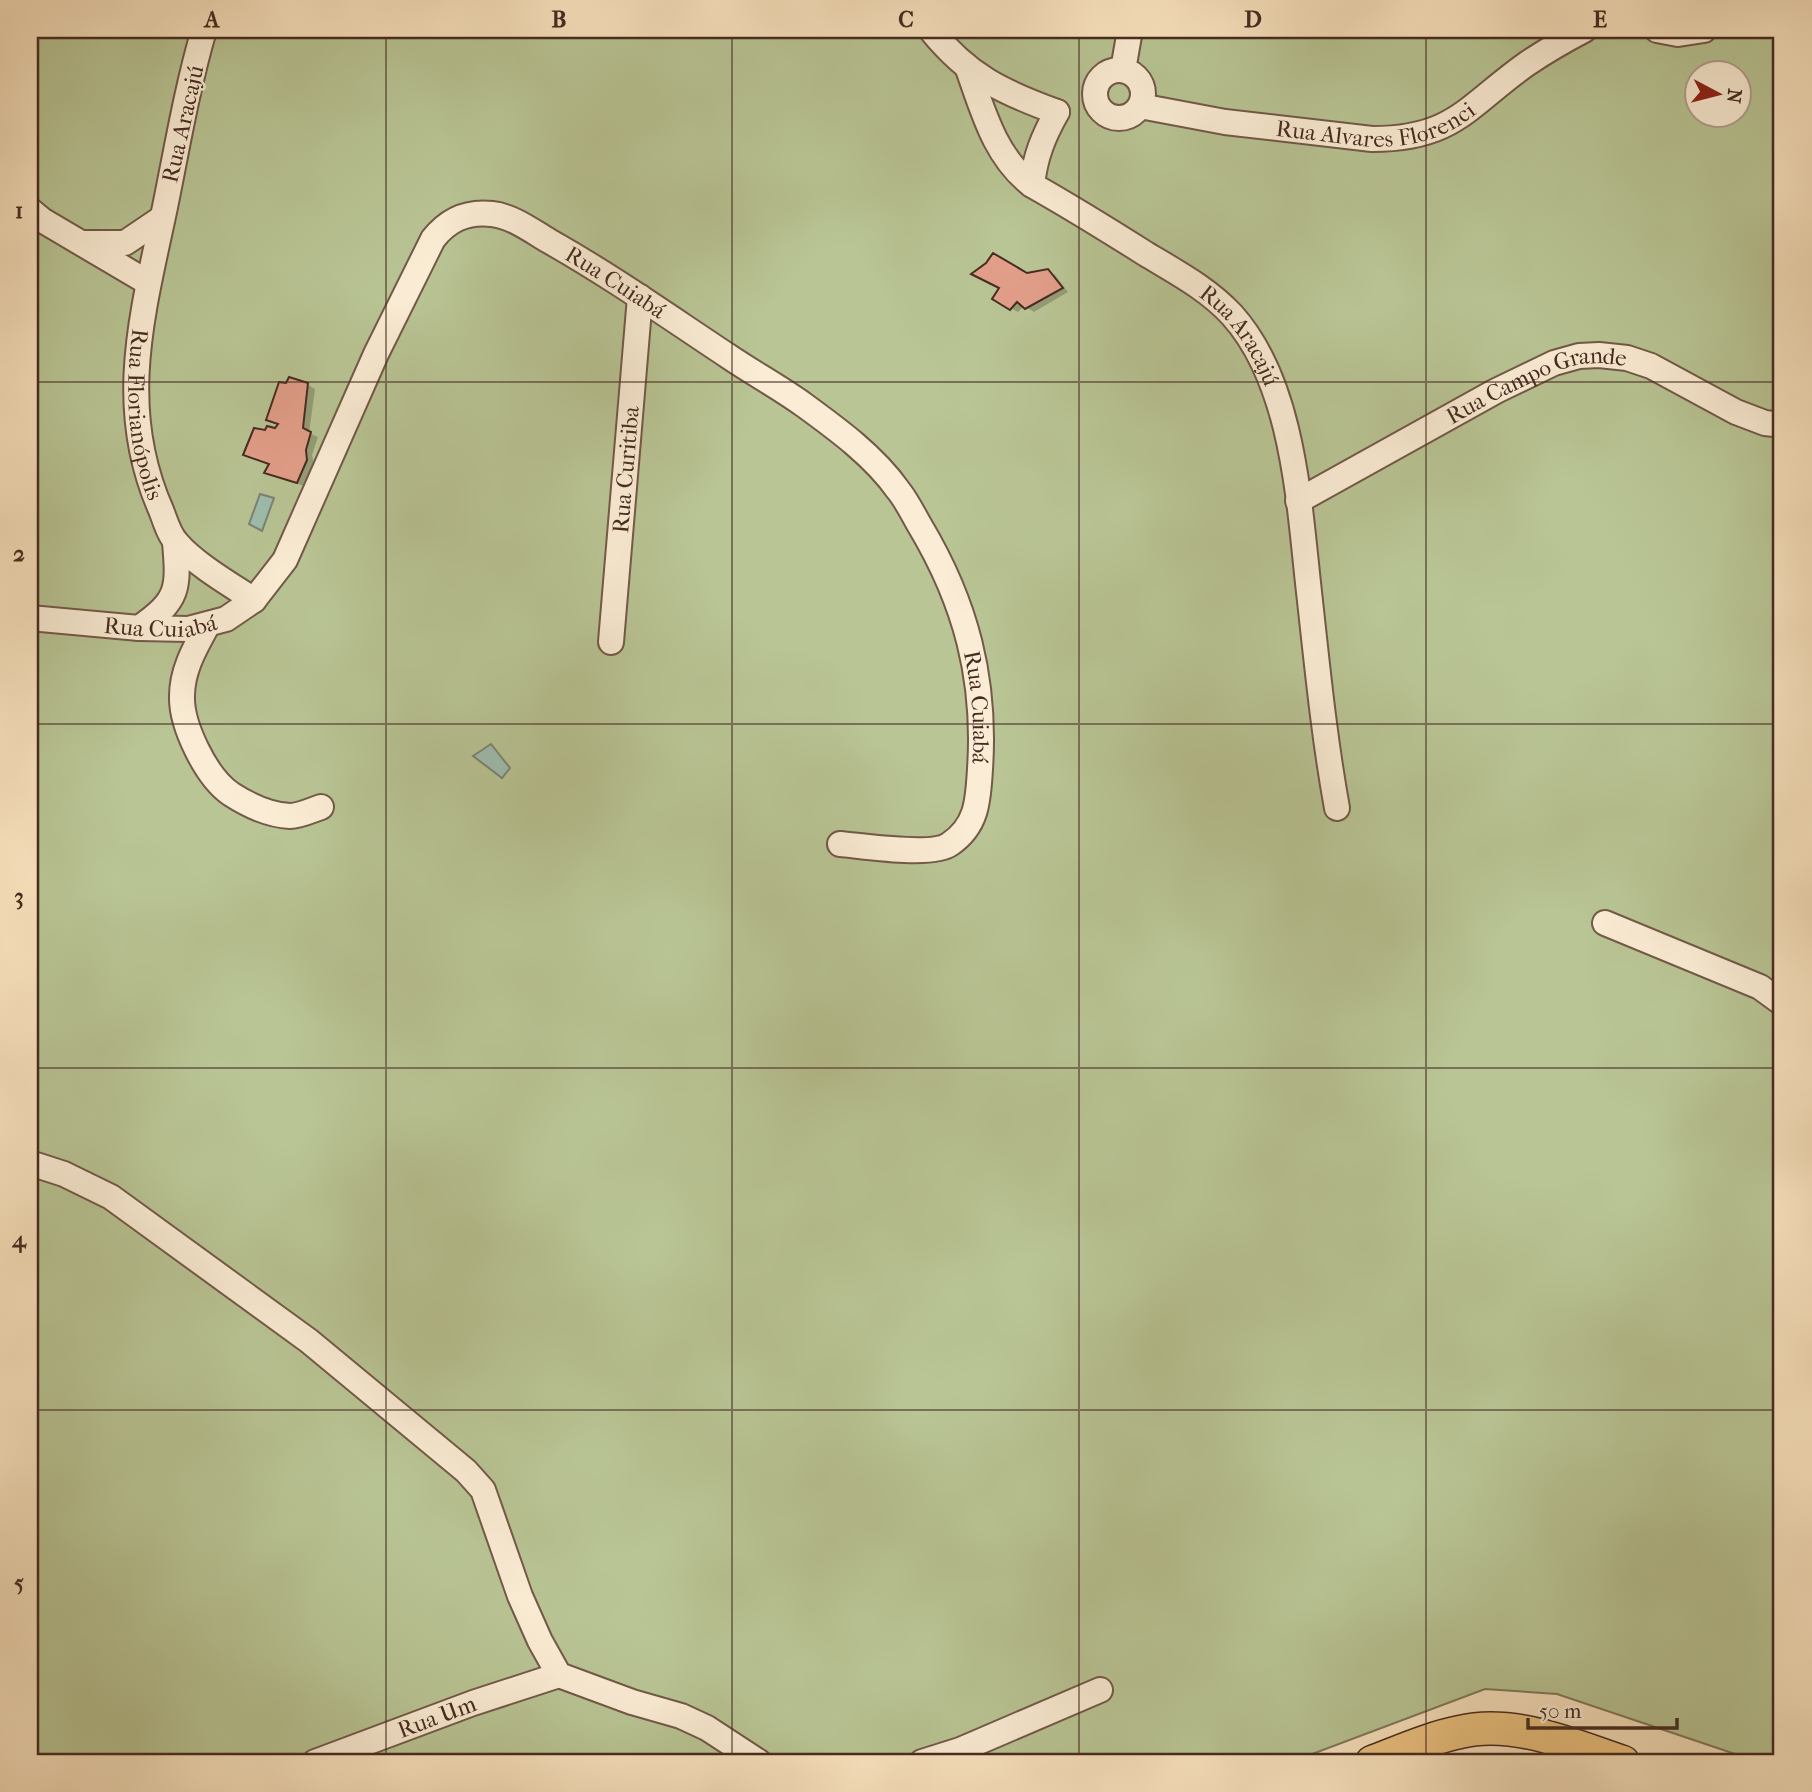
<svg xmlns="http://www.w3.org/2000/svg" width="1812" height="1792" font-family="'IM FELL French Canon',serif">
<rect width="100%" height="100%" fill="#f9e3bf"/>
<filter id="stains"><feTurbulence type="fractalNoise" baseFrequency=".00286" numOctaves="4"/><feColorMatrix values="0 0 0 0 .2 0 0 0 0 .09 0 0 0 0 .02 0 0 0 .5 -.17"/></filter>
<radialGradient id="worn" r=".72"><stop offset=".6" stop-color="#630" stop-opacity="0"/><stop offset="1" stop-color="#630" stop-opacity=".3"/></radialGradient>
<path fill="#b9c595" stroke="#80785b" stroke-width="2" fill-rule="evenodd" d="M30,30H1782V1762L1744,1757L1557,1694L1485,1689L1291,1762H30ZM1696,74H1738V116H1696Z"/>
<g fill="#9ebeaf" stroke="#7b8376" stroke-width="2">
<polygon points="260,494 274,498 262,531 249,524"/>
<polygon points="491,744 510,768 502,778 473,756"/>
</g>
<g fill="#0003">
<polygon points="1048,271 1055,275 1068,292 1034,312 1024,306 1018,312 994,299 1027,275"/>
<polygon points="308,385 315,389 309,433 318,437 312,455 314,464 304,486 273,476 266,472 270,465 245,455 265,432 276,430 280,425 268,420"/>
</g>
<g fill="#e29e89" stroke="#462b21" stroke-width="2">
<polygon points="993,253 1027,273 1048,269 1063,288 1025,309 1017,302 1010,310 992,299 999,288 971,274 986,263"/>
<polygon points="289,377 308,383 303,428 311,432 306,450 307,460 297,483 264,473 269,464 243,455 254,428 265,430 267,426 275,428 278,424 266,420 279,382 286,383"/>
</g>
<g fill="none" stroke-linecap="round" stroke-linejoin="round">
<defs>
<g id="minor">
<path id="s1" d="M204,30C187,88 177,148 165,207C143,312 115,406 161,510C165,520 169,535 177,543C195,564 231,585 254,600"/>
<path d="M931,30C968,76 1002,92 1057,112"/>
<polyline points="1657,30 1678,34 1704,30"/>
<path d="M968,69C983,111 995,157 1032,185"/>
<circle cx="1119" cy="94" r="24"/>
<polyline points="1123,70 1130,30"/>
<path id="s2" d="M1140,106L1225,122L1372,139C1455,139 1468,105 1528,63C1546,51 1565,40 1584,30"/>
<path id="s3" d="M1057,112C1043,137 1035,157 1032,185C1071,207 1108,230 1146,254C1176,272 1208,289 1232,315C1294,384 1299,504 1309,592C1317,664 1324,737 1337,808"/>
<polyline points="30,210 42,220 147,282"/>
<polyline points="83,243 125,243 162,218"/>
<path id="s4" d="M1298,501L1496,391L1554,363L1579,356L1599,355L1627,358L1651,366L1736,412L1765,423L1782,425"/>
<path id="s5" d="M30,618L139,628L188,629L226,619L254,600L285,560L376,354L433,239C448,220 466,211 492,214C512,216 532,231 549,241C611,276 669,317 728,356C753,373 779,387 804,405C837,429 874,456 898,490C907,501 913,514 920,526C966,603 986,679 980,769C978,799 978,825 950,844C933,857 864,846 840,844"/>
<path d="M207,626C195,648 182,670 182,696C181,725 206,777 231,794C248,805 270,815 290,816C300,816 312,810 321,807"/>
<path d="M139,628C179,600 179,589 175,542"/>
<path id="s6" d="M611,642L640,297"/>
<polyline points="1605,923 1760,987 1782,1003"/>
<polyline points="30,1163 64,1174 111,1197 309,1341 466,1471 483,1490 520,1596 540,1641 559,1675 632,1702 681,1716 707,1728 759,1762"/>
<path id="s7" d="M315,1762L473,1703L559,1675"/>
<polyline points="922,1762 960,1750 1100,1690"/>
</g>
<path id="major" d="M1372,1762C1401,1751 1430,1738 1460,1732C1514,1719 1572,1745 1623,1762"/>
</defs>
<use href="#minor" stroke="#735948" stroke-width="28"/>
<use href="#major" stroke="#462b21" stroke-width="35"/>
<use href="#minor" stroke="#fbedd5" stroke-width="24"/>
<use href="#major" stroke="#ecc280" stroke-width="32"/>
</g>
<path fill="none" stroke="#462b21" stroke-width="2" stroke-opacity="0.55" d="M386,30V1762M732,30V1762M1079,30V1762M1426,30V1762M30,382H1782M30,724H1782M30,1068H1782M30,1410H1782"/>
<g text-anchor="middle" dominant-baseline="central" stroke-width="5" stroke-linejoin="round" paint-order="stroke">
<g font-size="23" fill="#462b21" stroke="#fbedd5">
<text stroke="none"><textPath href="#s2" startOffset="240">Rua Alvares Florenci</textPath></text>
<text transform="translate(183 124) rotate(-77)">Rua Aracajú</text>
<text stroke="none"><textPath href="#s5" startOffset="845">Rua Cuiabá</textPath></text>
<text stroke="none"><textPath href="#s3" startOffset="338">Rua Aracajú</textPath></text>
<text stroke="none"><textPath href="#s4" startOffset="268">Rua Campo Grande</textPath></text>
<text stroke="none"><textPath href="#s1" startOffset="392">Rua Florianópolis</textPath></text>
<text stroke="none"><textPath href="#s6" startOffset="173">Rua Curitiba</textPath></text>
<text stroke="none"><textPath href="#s5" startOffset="131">Rua Cuiabá</textPath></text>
<text stroke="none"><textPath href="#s5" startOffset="1432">Rua Cuiabá</textPath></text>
<text stroke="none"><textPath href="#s7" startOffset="130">Rua Um</textPath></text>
</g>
</g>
<rect width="1812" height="1792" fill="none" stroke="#f9e3bf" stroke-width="77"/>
<g transform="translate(1718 94) rotate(97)"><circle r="33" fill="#fbedd5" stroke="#b39f8d" stroke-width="2"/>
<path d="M0-5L12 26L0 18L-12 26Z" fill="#8f2418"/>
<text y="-10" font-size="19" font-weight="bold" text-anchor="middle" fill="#462b21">N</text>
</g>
<path d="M1528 1718v10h149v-10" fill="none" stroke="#462b21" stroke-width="3.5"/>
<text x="1539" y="1718" font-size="21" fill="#462b21" stroke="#fbedd5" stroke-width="5" paint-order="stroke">50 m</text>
<rect x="38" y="38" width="1735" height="1716" fill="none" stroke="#462b21" stroke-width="2.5"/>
<g font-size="23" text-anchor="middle" font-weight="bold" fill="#462b21">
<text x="212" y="27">A</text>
<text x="559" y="27">B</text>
<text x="906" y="27">C</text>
<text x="1253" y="27">D</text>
<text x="1600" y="27">E</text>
<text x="19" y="218">1</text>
<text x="19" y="561">2</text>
<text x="19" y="904">3</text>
<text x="19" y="1247">4</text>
<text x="19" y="1590">5</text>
</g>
<rect width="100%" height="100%" filter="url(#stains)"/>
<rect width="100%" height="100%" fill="url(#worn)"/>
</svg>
